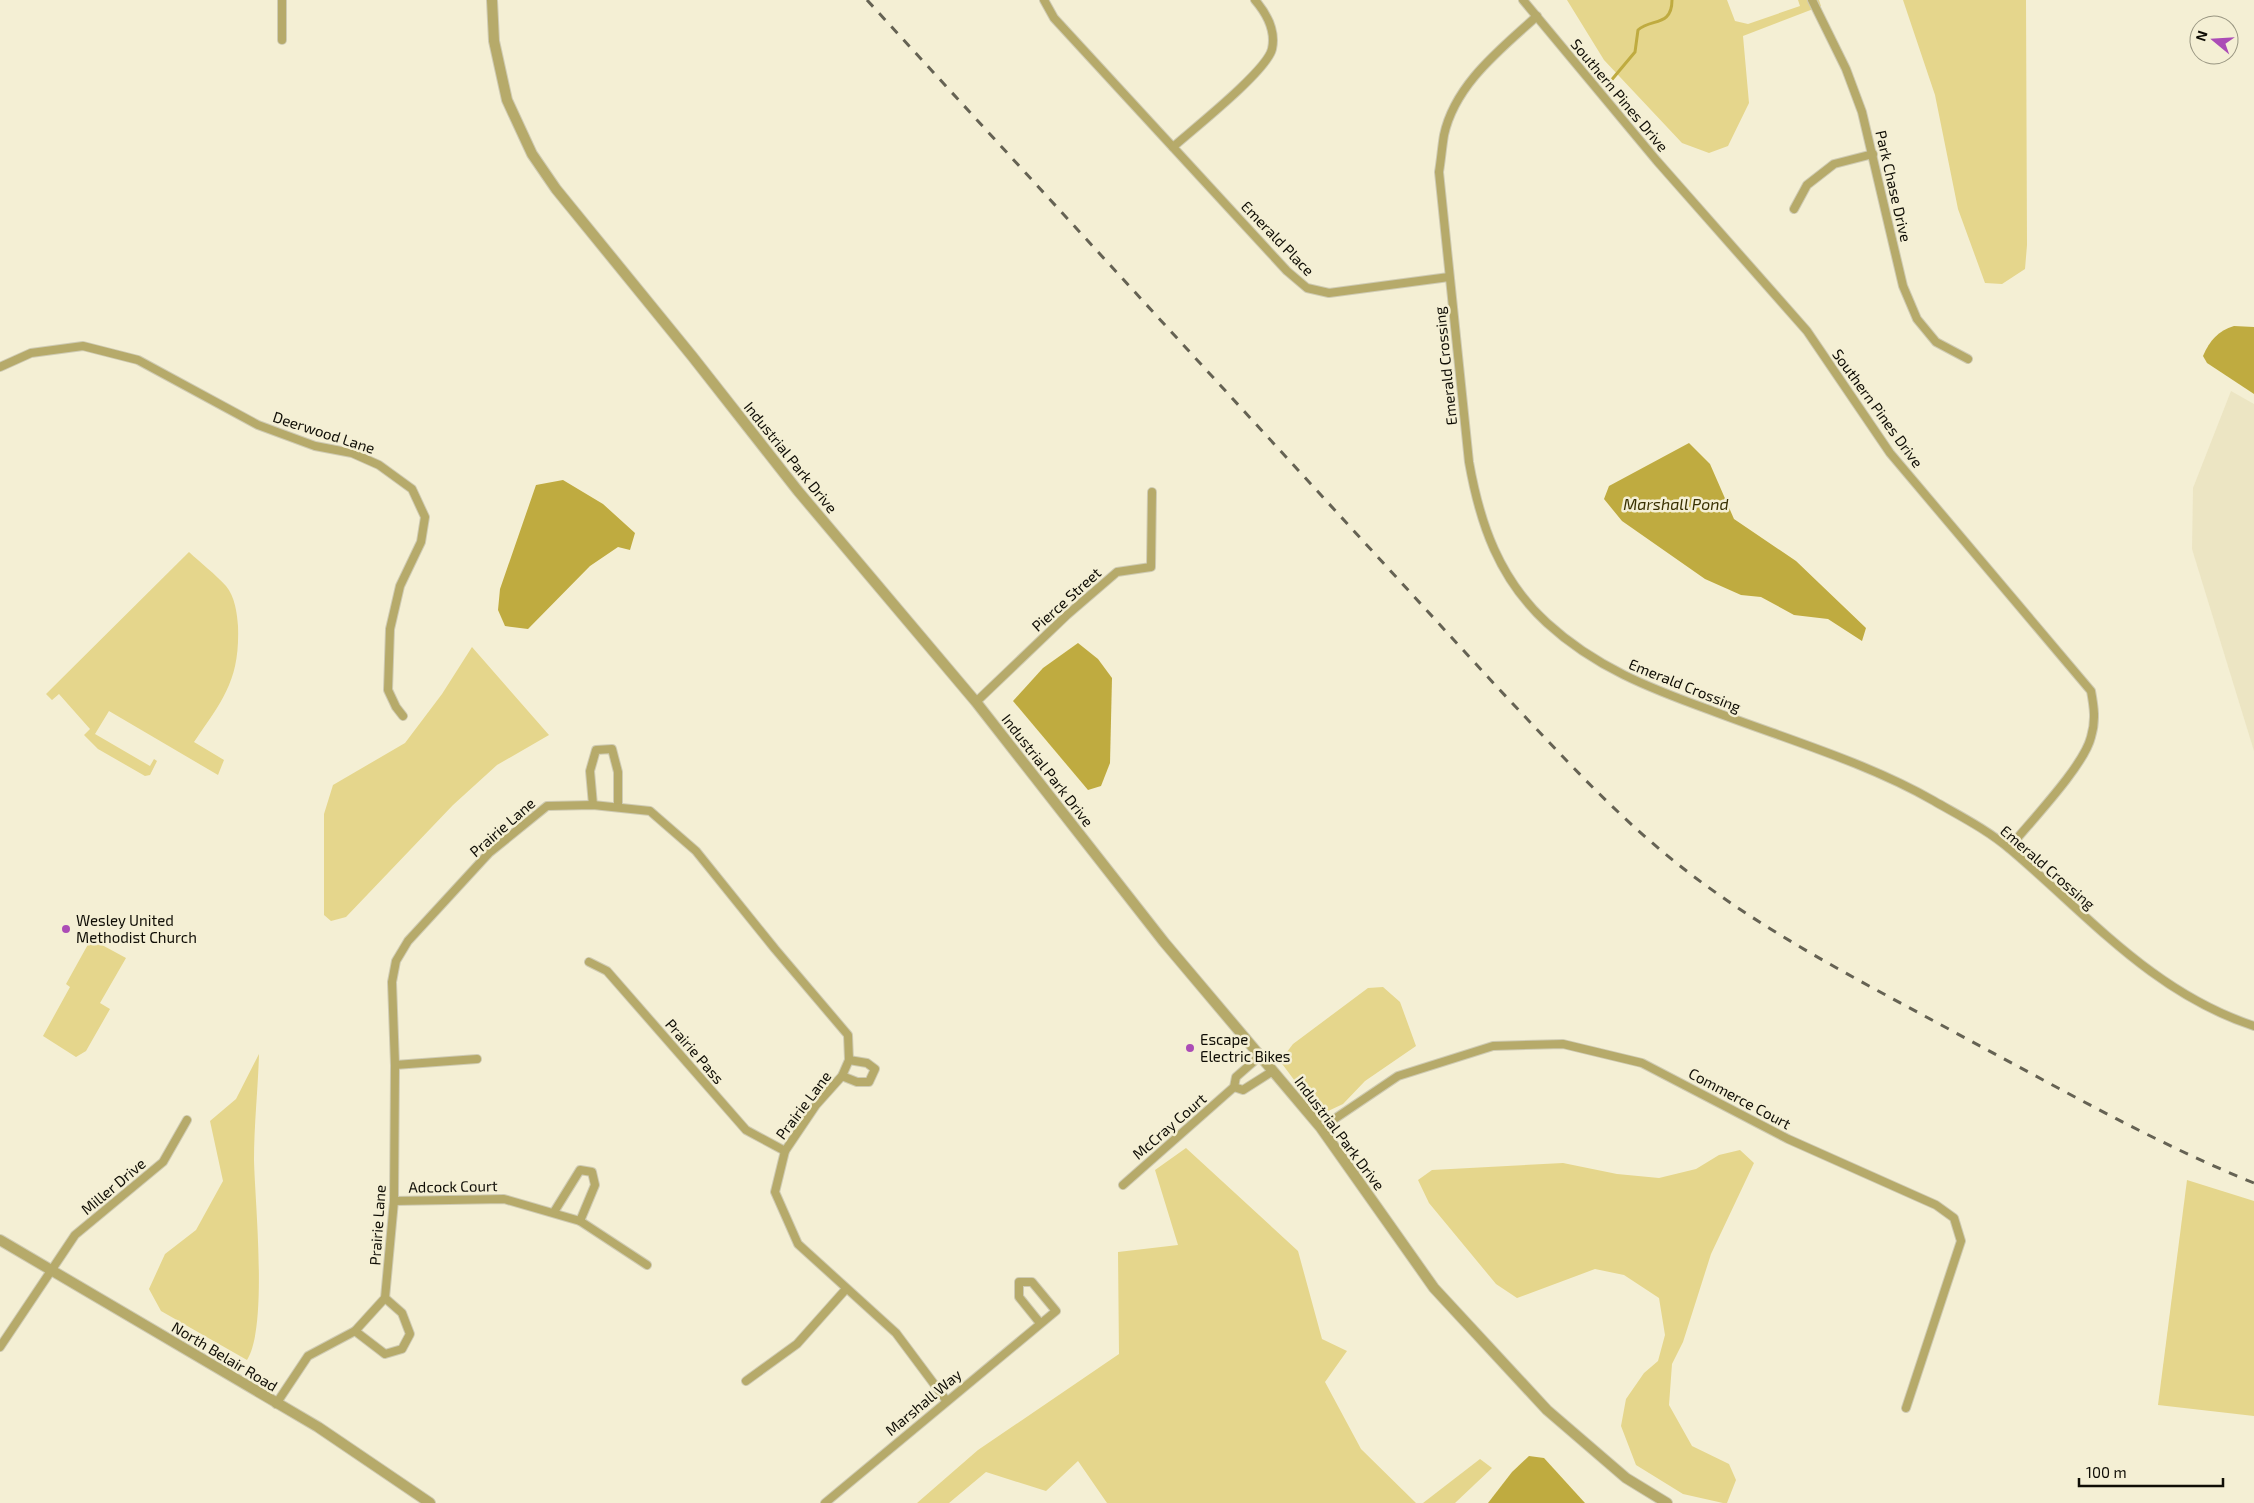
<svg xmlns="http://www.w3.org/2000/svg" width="2254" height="1503" font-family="'Exo 2',sans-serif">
<rect width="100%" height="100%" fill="#f4efd4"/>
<polygon fill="#ece5c3" points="2231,391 2254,404 2254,751 2192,549 2193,488"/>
<g fill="#e5d68c">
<polygon points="1567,0 1727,0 1735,21 1748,24 1800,6 1798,0 1819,0 1821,6 1743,36 1749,103 1728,146 1709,153 1682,143 1604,60"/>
<polygon points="1903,0 2026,0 2027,245 2025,269 2002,284 1985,283 1958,209 1935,95"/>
<path d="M189,552C201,563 215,574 226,586C235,597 237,613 238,626C240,680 223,700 194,742L224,760L218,775L109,711L95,734L150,766L154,759L157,761L150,775L145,776L98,749L84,735L90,729L59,694L52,700L46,694Z"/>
<polygon points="472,647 549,735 497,765 453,805 346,917 331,921 324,915 324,814 333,785 405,743 442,694"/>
<polygon points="91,939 126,958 100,1003 110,1009 86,1051 76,1057 43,1036 70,987 66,984"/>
<polygon points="1383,987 1400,1002 1416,1046 1365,1081 1343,1104 1326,1112 1315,1108 1280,1061 1293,1044 1368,988"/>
<path d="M259,1054C258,1089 254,1125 254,1160C255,1204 268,1327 247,1360L161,1311L149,1289L165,1254L196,1230L223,1181L210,1121L236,1099Z"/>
<polygon points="1186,1148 1298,1251 1322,1339 1347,1351 1325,1382 1361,1449 1416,1503 1107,1503 1078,1461 1046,1491 986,1472 949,1503 917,1503 978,1450 1119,1354 1118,1252 1178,1245 1155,1170"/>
<polygon points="1740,1150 1754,1163 1711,1254 1683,1342 1672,1364 1669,1405 1692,1446 1729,1464 1736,1480 1727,1503 1723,1503 1683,1494 1636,1465 1621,1426 1626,1399 1644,1373 1658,1361 1665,1335 1659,1298 1624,1275 1595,1269 1517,1298 1496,1284 1429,1203 1418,1180 1432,1170 1563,1163 1617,1174 1659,1178 1696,1169 1719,1155"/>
<polygon points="2187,1180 2254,1201 2254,1416 2158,1405"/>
<polygon points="1480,1459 1492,1468 1455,1503 1423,1503"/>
</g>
<g fill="#bfab40">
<path d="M2234,326L2254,327V394L2207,363L2203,356C2210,340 2218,331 2234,326Z"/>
<polygon points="1689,443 1710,464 1734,519 1796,561 1866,628 1862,641 1828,619 1794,615 1761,597 1741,595 1705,579 1622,521 1604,499 1609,486"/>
<polygon points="563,480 603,504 635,533 630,550 618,547 590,566 528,629 505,626 498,610 500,589 536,485"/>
<polygon points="1078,643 1098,659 1112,678 1110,763 1101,786 1088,790 1013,701 1043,668"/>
<polygon points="1529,1456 1544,1458 1585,1503 1488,1503 1512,1472"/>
</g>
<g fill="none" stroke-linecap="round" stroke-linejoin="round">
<path stroke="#bfab40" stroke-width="3" d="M1609,83L1635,52L1638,30C1651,18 1672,27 1672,0"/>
<defs>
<g id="minor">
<polyline points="282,0 282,40"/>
<polyline points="1044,0 1054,18 1287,271 1307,288 1329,293 1449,277"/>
<path d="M1523,0L1657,161L1807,331L1890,453L2091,691C2094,707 2096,721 2091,737C2084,766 2030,822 2009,848"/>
<polyline points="1812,0 1846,69 1862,112 1903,286 1917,319 1936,342 1968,359"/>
<path d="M1537,16C1501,49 1455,84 1444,135C1442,147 1441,160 1439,172L1469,462C1480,524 1499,579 1547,623C1595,667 1649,688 1710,710C1783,738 1866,762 1934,801C1960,816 1988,830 2011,850C2089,916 2153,993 2254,1026"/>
<path d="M1173,147C1192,130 1267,71 1272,49C1276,31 1267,14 1255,0"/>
<polyline points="1794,209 1807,185 1834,164 1873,154"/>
<polyline points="0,367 31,353 83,346 138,360 258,425 315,446 352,453 379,465 412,489 425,517 421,542 400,586 390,629 388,690 396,707 403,716"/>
<polyline points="976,702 1067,615 1117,572 1151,567 1152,492"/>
<polyline points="593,805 590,771 596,750 612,749 618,772 618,807"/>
<polyline points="589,962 607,971 746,1130 785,1151"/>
<polyline points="395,1065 477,1059"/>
<polyline points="842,1076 857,1082 869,1082 875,1069 867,1063 849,1060"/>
<polyline points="1234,1087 1243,1090 1273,1071"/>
<polyline points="1321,1128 1398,1076 1493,1046 1563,1044 1642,1063 1788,1139 1936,1205 1954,1218 1961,1241 1906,1408"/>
<polyline points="1123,1185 1234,1087 1236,1077 1260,1056"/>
<polyline points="394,1201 504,1199 580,1221 647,1265"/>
<polyline points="554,1212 580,1170 592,1172 595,1185 580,1221"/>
<polyline points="355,1331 385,1354 402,1349 410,1334 402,1313 385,1298"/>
<polyline points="0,1347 75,1235 163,1162 187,1120"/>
<polyline points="746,1381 797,1344 846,1289"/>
<polyline points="276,1404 308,1356 355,1331 385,1298 394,1201 395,1065 392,982 396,961 408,941 489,853 547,806 593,805 650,811 696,851 775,949 848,1035 849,1060 842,1076 816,1105 785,1151 775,1192 798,1244 896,1333 946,1400"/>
<polyline points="825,1503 1056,1311 1032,1282 1019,1282 1019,1297 1040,1323"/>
</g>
<g id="tertiary">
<polyline points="492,0 494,41 507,100 532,154 556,189 692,356 798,491 976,702 1164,942 1321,1128 1434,1288 1547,1410 1626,1478 1667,1503"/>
<polyline points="0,1240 318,1427 430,1503"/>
</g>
</defs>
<use href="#minor" stroke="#cfcbb3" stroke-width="10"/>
<use href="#tertiary" stroke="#cfcbb3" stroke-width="12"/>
<use href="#minor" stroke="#b6aa6a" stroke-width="8"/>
<use href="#tertiary" stroke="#b6aa6a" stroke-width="10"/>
<path stroke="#656253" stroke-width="3" stroke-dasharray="9 9" stroke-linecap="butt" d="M867,0L1497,687C1551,744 1603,802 1663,852C1755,929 1863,982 1967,1039C2061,1089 2155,1143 2254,1183"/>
</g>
<g fill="#ab4cb6" stroke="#f4efd4" stroke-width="2">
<circle cx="66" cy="929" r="5"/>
<circle cx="1190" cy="1048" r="5"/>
</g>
<g text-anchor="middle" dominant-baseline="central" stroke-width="5" stroke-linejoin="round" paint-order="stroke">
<g font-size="15" fill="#0f0d05" stroke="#f4efd4">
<text transform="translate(1620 95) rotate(50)">Southern Pines Drive</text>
<text transform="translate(1894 186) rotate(77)">Park Chase Drive</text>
<text transform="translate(1278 238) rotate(46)">Emerald Place</text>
<text transform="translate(1445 366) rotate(-96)">Emerald Crossing</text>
<text transform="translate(1878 408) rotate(54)">Southern Pines Drive</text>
<text transform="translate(324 432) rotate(18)">Deerwood Lane</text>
<text transform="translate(791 457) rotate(51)">Industrial Park Drive</text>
<text transform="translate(1066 599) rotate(-42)">Pierce Street</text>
<text transform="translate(1685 685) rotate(22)">Emerald Crossing</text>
<text transform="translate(1048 770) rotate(52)">Industrial Park Drive</text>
<text transform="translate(502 827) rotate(-41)">Prairie Lane</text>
<text transform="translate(2048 867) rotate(41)">Emerald Crossing</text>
<text transform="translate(695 1051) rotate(49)">Prairie Pass</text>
<text transform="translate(1740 1098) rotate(28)">Commerce Court</text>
<text transform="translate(803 1105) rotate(-53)">Prairie Lane</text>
<text transform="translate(1169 1126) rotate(-41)">McCray Court</text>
<text transform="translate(1340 1133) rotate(53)">Industrial Park Drive</text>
<text transform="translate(113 1186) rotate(-40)">Miller Drive</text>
<text transform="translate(453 1186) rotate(-1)">Adcock Court</text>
<text transform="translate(377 1225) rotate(-86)">Prairie Lane</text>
<text transform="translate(225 1356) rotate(31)">North Belair Road</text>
<text transform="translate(923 1402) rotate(-40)">Marshall Way</text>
</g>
<g font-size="15" fill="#0f0d05" stroke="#f4efd4" text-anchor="start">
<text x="76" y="920">Wesley United<tspan x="76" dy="17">Methodist Church</tspan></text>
<text x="1200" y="1039">Escape<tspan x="1200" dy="17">Electric Bikes</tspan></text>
</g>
<g font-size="16" font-style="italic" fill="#393102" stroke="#f4efd4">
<text x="1676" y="503">Marshall Pond</text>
</g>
</g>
<g transform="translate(2214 40) rotate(288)"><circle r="24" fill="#f4efd4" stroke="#989581"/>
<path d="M0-4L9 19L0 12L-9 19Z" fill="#ab4cb6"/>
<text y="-8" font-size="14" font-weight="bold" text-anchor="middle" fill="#0f0d05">N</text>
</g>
<path d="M2079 1478v8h144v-8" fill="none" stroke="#0f0d05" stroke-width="2.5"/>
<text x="2086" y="1478" font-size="15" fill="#0f0d05" stroke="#f4efd4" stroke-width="4" paint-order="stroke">100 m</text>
</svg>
